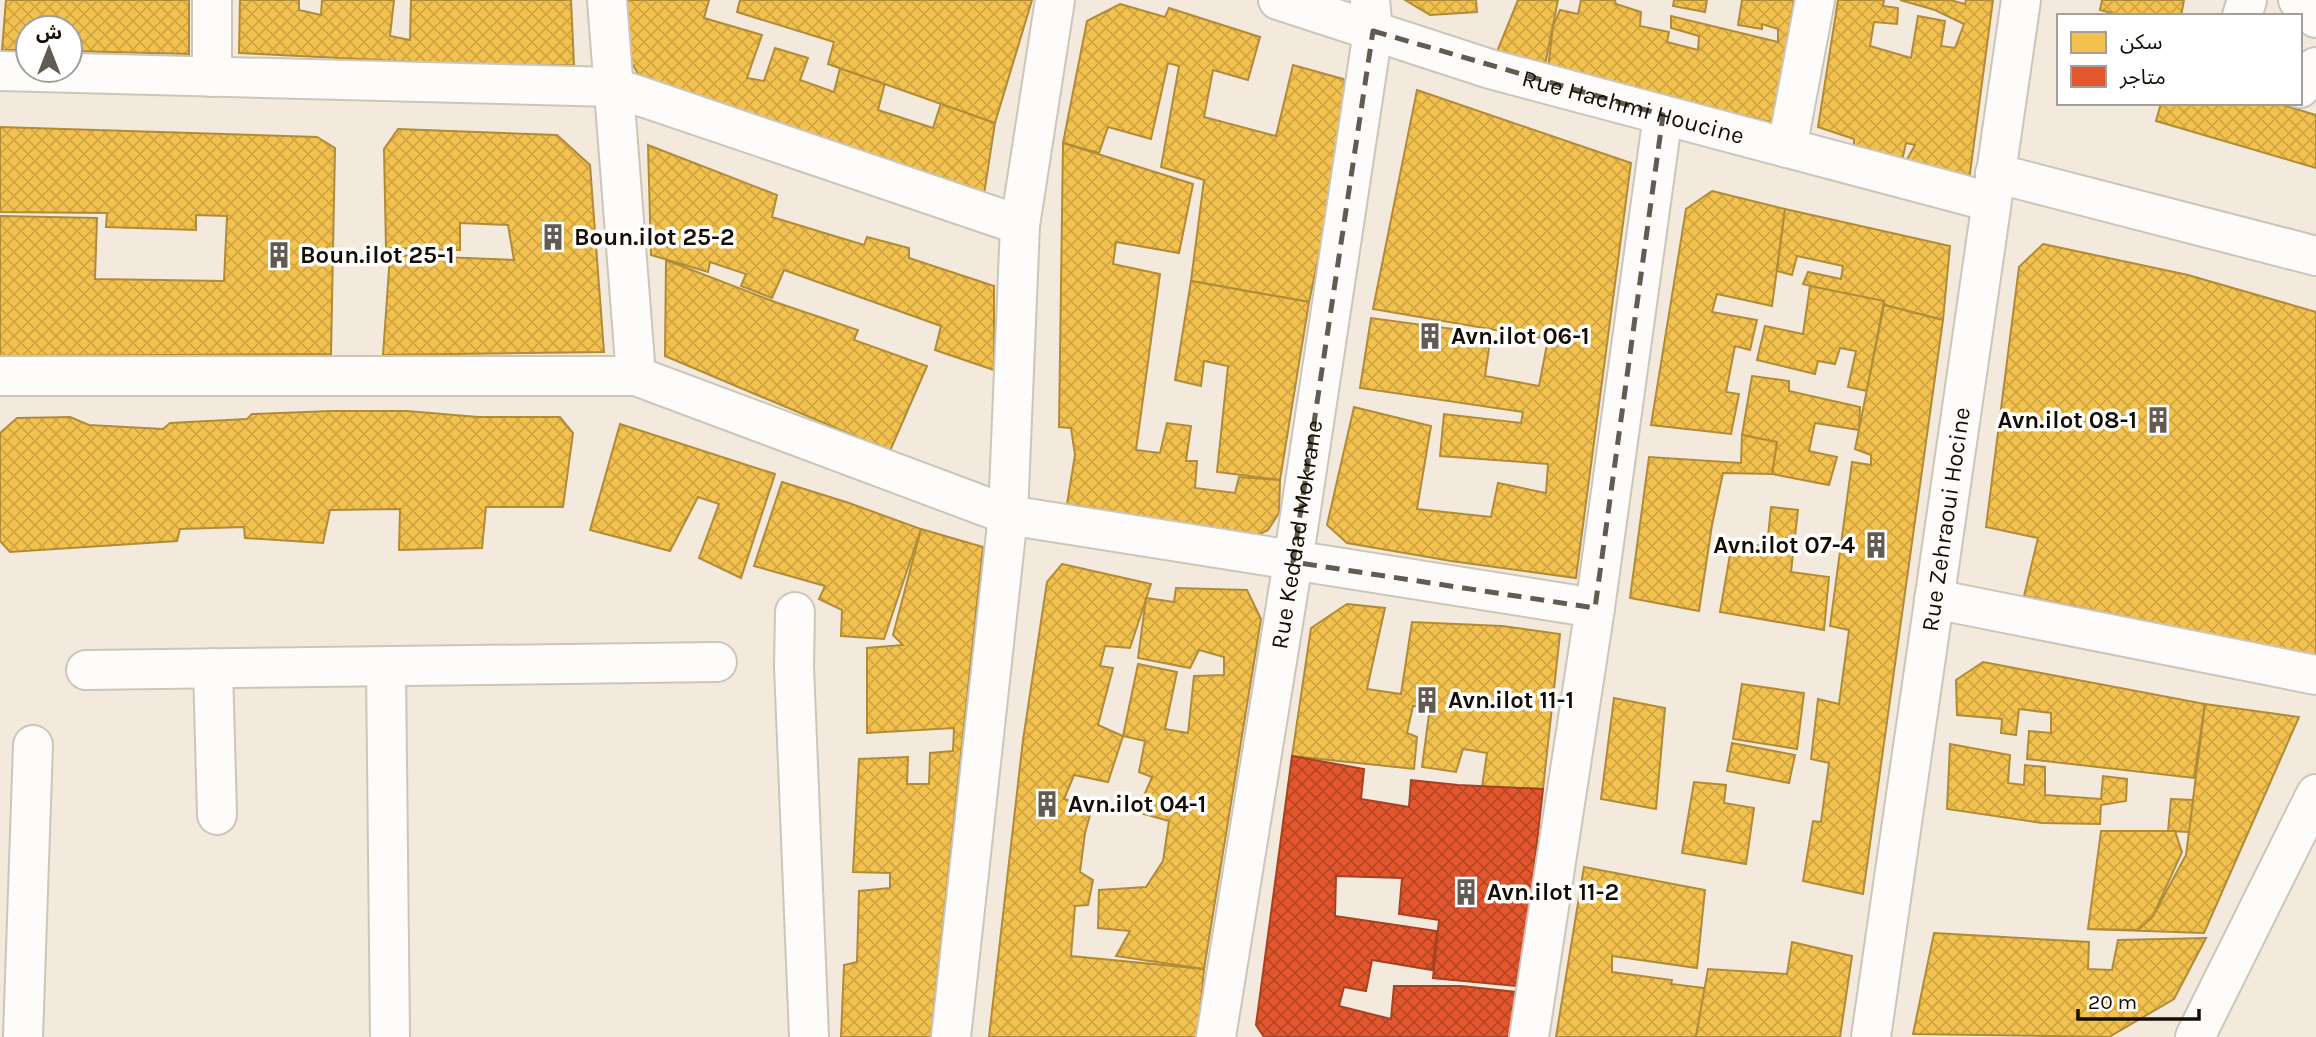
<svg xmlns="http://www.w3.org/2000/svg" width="2316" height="1037" font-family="Karla,'Noto Sans Arabic',sans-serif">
<defs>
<pattern id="homes-cross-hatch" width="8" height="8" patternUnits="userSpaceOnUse" patternTransform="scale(1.75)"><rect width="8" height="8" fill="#f2c14e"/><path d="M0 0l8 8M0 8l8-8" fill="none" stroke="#cfa543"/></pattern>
<pattern id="shops-cross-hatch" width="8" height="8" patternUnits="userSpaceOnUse" patternTransform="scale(1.75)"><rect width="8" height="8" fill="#e4572e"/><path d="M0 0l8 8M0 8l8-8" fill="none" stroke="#b84625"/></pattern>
</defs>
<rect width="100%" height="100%" fill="#f3eadd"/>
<g fill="url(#homes-cross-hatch)" stroke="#b08b38" stroke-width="2">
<polygon points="6,0 189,0 189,54 70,51 70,28 28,28 28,50 2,50"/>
<polygon points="240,0 299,0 299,10 321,15 322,0 394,0 390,36 410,40 411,0 571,0 574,65 498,66 239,53"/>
<polygon points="625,0 709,0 704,18 762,35 747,78 764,81 775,48 808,58 800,80 834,92 840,68 885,83 878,110 933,128 941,103 995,123 983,201 639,75 622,48"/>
<polygon points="740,0 1032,0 995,123 828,64 834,42 737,12"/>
<polygon points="1405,0 1476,0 1477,12 1430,15"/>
<polygon points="1518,0 1558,0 1545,65 1496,54"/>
<polygon points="1581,0 1615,0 1616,4 1641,12 1640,26 1669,32 1667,42 1698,50 1699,36 1671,28 1671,16 1778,42 1778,29 1762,24 1762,29 1738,25 1742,0 1794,0 1774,123 1548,69 1553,26 1560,10 1578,14"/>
<polygon points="1674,0 1707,0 1705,12 1673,6"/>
<polygon points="1838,0 1884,0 1883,6 1898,8 1897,24 1874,22 1870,46 1911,58 1918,16 1945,21 1941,46 1955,48 1964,24 1935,10 1900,0 1950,0 1965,4 1966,0 1993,0 1969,181 1905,163 1915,145 1906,143 1902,161 1854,148 1854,139 1818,127"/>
<polygon points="2102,0 2184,0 2181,16 2123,16 2100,10"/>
<polygon points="1120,4 1165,17 1169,8 1260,37 1248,80 1213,70 1204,117 1276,136 1293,65 1343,79 1354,92 1309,302 1191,281 1204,180 1161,167 1179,66 1168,63 1151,139 1108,127 1099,153 1063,143 1087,21"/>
<polygon points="1417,90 1631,163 1576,578 1451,561 1347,543 1327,525 1354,407 1431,426 1417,509 1491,517 1498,483 1546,493 1548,464 1440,456 1444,414 1521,423 1523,412 1360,388 1371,318 1491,334 1485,376 1539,386 1548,339 1373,309"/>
<polygon points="2161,103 2276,103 2316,115 2316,168 2156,121"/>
<polygon points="0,127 317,137 335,148 331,354 0,356 0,216 97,218 95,279 224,281 227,216 196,215 196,230 106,227 107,213 0,212"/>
<polygon points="398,129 557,135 590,165 604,352 383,355 390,255 514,260 508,225 460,223 460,250 386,248 384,149"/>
<polygon points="1063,143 1193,184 1179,253 1116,242 1113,264 1160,274 1136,450 1160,453 1167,423 1191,426 1186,461 1197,461 1195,488 1235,493 1239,477 1280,480 1279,513 1268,530 1256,536 1067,504 1075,455 1071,428 1059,427"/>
<polygon points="648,145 777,195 772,217 864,245 867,237 909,248 909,258 994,286 994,370 935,350 941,326 784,270 772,298 741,286 746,274 710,262 708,272 651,255"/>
<polygon points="1712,191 1785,209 1772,306 1717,294 1712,312 1757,320 1750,350 1735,346 1726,392 1739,394 1731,434 1651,425 1686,209"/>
<polygon points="1785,209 1950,246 1943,320 1803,284 1808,272 1841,279 1843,266 1797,256 1792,275 1777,271"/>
<polygon points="2043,244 2188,275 2316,312 2316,656 2024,596 2038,538 1986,527 2019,267"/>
<polygon points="666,260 775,302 858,330 854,340 927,366 890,451 665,356"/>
<polygon points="1191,281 1309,302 1280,480 1217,472 1228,366 1204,361 1201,386 1175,380"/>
<polygon points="1810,286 1884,301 1867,391 1848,387 1856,351 1840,348 1835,364 1818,361 1815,374 1757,360 1765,326 1803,334"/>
<polygon points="1884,305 1943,320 1863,894 1803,881 1813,821 1821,822 1829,763 1811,759 1818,699 1839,704 1849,630 1830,626 1852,462 1871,465 1871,455 1855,449"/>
<polygon points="1752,376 1789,381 1789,391 1860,407 1859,430 1815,423 1809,451 1837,457 1829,485 1772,474 1777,442 1742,435"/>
<polygon points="332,411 407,411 478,417 560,417 573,433 563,507 486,507 482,548 399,550 400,509 330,510 323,543 245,538 244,527 180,529 177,541 10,552 0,541 0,433 17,418 70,417 89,425 163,429 170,423 247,419 252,414"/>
<polygon points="620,424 775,474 741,578 699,558 719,504 698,497 670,551 590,530"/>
<polygon points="1742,435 1777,442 1772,474 1723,473 1712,525 1699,611 1630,598 1649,457 1741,463"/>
<polygon points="782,482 849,503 921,529 884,639 841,636 842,610 819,599 825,586 754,566"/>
<polygon points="1771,507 1798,510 1791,572 1829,577 1824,630 1720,612 1732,543 1767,546"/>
<polygon points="921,529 983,547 931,1037 841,1037 844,965 857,962 859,891 890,888 890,873 853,872 859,759 908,757 907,784 929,784 930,753 953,751 954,728 867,733 867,648 903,645 893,635"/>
<polygon points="1062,564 1151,584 1130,648 1105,646 1100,666 1113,668 1098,725 1123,736 1108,782 1074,775 1064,799 1092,808 1085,833 1080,872 1093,880 1088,905 1075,906 1071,956 1204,969 1198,1037 989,1037 1023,740 1047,582"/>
<polygon points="1176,588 1247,590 1261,619 1204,969 1116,956 1130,931 1098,928 1099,890 1146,887 1163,861 1169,821 1137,812 1152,777 1139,772 1145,741 1123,736 1138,664 1177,672 1165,729 1188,733 1194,676 1224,675 1224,657 1199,650 1190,668 1138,658 1146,598 1174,602"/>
<polygon points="1347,604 1385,608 1367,689 1401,694 1412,622 1502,626 1560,634 1543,789 1482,787 1487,753 1463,749 1456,772 1422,767 1430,707 1413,706 1407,733 1417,737 1414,769 1292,756 1311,628"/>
<polygon points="1983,662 2205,704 2194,778 2027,759 2029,731 2051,733 2051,713 2019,709 2016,735 2001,733 2002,719 1957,715 1956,680"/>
<polygon points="1742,684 1804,693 1797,749 1733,739"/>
<polygon points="1614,698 1665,708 1656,809 1601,799"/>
<polygon points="2205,704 2299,717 2204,933 2088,929 2138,930 2153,916 2186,855"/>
<polygon points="1732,743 1795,755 1789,783 1727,771"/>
<polygon points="1950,744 2010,755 2008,783 2024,785 2025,765 2045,767 2045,795 2101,799 2103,776 2127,779 2126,801 2101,805 2100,824 2042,823 1947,809"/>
<polygon points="1694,782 1726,785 1724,803 1754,808 1746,864 1682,853"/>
<polygon points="2171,799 2193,800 2189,832 2168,831"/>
<polygon points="2101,831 2175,831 2182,852 2153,916 2138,930 2088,929"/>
<polygon points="1584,867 1705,890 1697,968 1612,956 1612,972 1672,980 1671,984 1705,988 1696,1037 1556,1037"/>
<polygon points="1934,933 2089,942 2088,969 2112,970 2118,940 2206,938 2174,999 2109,1037 1913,1034"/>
<polygon points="1792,942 1852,956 1840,1037 1696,1037 1708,969 1787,974"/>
</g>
<polygon fill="url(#shops-cross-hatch)" stroke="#a64122" stroke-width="2" points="1292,756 1364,769 1361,799 1409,807 1411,780 1458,785 1543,789 1530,905 1516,986 1433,978 1439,920 1399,914 1402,878 1336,876 1335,916 1437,931 1432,970 1372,960 1366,991 1344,987 1339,1006 1391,1019 1394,986 1461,986 1516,992 1511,1035 1506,1037 1264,1037 1256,1025"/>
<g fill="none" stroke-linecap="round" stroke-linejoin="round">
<defs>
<g id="minor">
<polyline points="212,0 212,77"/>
<polyline points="607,0 636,376"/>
<path id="s1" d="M1278,0L1490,69L1991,202"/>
<polyline points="2298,0 2316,18"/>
<polyline points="2242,16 2247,0"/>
<polyline points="0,71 613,87 1020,225"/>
<polyline points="2300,88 2316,67"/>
<polyline points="1787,148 1815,0"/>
<polyline points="1995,173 2316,256"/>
<polyline points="0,376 636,376 1008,515 1595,608"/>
<polyline points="1934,599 2316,675"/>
<polyline points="795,612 794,666 809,1037"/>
<polyline points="213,668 217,815"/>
<polyline points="386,668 390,1037"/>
<polyline points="86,670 717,662"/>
<polyline points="23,1037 33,745"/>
<polyline points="951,1037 1008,515 1020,225 1055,0"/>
<path id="s2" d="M1216,1037L1293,562L1373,31L1370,0"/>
<polyline points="1529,1037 1595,608 1663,115"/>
<path id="s3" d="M1871,1037L2021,0"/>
</g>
<polyline id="major" points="2195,1037 2316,794"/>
</defs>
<use href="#minor" stroke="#cdc5ba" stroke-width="42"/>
<use href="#major" stroke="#cdc5ba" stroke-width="42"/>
<use href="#minor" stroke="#fdfcfa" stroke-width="38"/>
<use href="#major" stroke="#fdfcfa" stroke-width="38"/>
</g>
<path fill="none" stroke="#635b51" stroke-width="5" stroke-dasharray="14 9" stroke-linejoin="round" d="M1373,31L1663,115L1595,608L1293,562Z"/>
<defs>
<symbol id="building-bare" viewBox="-9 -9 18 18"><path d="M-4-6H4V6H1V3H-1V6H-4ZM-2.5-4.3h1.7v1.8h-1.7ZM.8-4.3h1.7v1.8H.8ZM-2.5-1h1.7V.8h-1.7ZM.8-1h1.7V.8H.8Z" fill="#635b51" stroke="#fff" stroke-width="2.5" paint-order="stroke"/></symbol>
</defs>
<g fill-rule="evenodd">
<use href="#building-bare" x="534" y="218" width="38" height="38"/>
<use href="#building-bare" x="260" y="236" width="38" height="38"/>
<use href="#building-bare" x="1411" y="317" width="38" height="38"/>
<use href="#building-bare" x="2139" y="401" width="38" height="38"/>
<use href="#building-bare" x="1857" y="526" width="38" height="38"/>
<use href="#building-bare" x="1408" y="681" width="38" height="38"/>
<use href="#building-bare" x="1028" y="785" width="38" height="38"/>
<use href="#building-bare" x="1447" y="873" width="38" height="38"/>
</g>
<g text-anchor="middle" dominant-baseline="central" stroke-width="7" stroke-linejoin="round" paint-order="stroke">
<g font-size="24" fill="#160e05" stroke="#fff">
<text stroke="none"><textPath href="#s1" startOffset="371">Rue Hachmi Houcine</textPath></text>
<text stroke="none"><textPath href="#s3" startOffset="523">Rue Zehraoui Hocine</textPath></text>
<text stroke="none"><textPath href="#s2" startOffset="509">Rue Keddad Mokrane</textPath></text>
</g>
<g font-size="24" font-weight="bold" fill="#160e05" stroke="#fff" text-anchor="start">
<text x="574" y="237">Boun.ilot 25-2</text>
<text x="300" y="255">Boun.ilot 25-1</text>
<text x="1451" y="336">Avn.ilot 06-1</text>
<text x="2137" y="420" text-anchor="end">Avn.ilot 08-1</text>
<text x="1855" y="545" text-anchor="end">Avn.ilot 07-4</text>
<text x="1448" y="700">Avn.ilot 11-1</text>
<text x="1068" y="804">Avn.ilot 04-1</text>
<text x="1487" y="892">Avn.ilot 11-2</text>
</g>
</g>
<rect x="2057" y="14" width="245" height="91" fill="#ffffff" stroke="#a29f9b" stroke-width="2"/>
<rect x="2071" y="32" width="35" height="21" fill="#f2c14e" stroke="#a29f9b" stroke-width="2"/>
<text x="2120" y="49" font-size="21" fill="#160e05">سكن</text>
<rect x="2071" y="66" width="35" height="21" fill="#e4572e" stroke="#a29f9b" stroke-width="2"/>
<text x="2120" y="84" font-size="21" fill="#160e05">متاجر</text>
<g transform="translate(49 49)"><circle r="33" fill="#ffffff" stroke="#a29f9b" stroke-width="2"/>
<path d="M0-5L12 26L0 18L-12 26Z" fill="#635b51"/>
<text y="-10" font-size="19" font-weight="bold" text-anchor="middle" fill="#160e05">ش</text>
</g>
<path d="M2078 1009v10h121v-10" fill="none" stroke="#160e05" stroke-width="3.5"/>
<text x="2088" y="1009" font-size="21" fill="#160e05" stroke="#ffffff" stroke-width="5" paint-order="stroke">20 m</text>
</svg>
